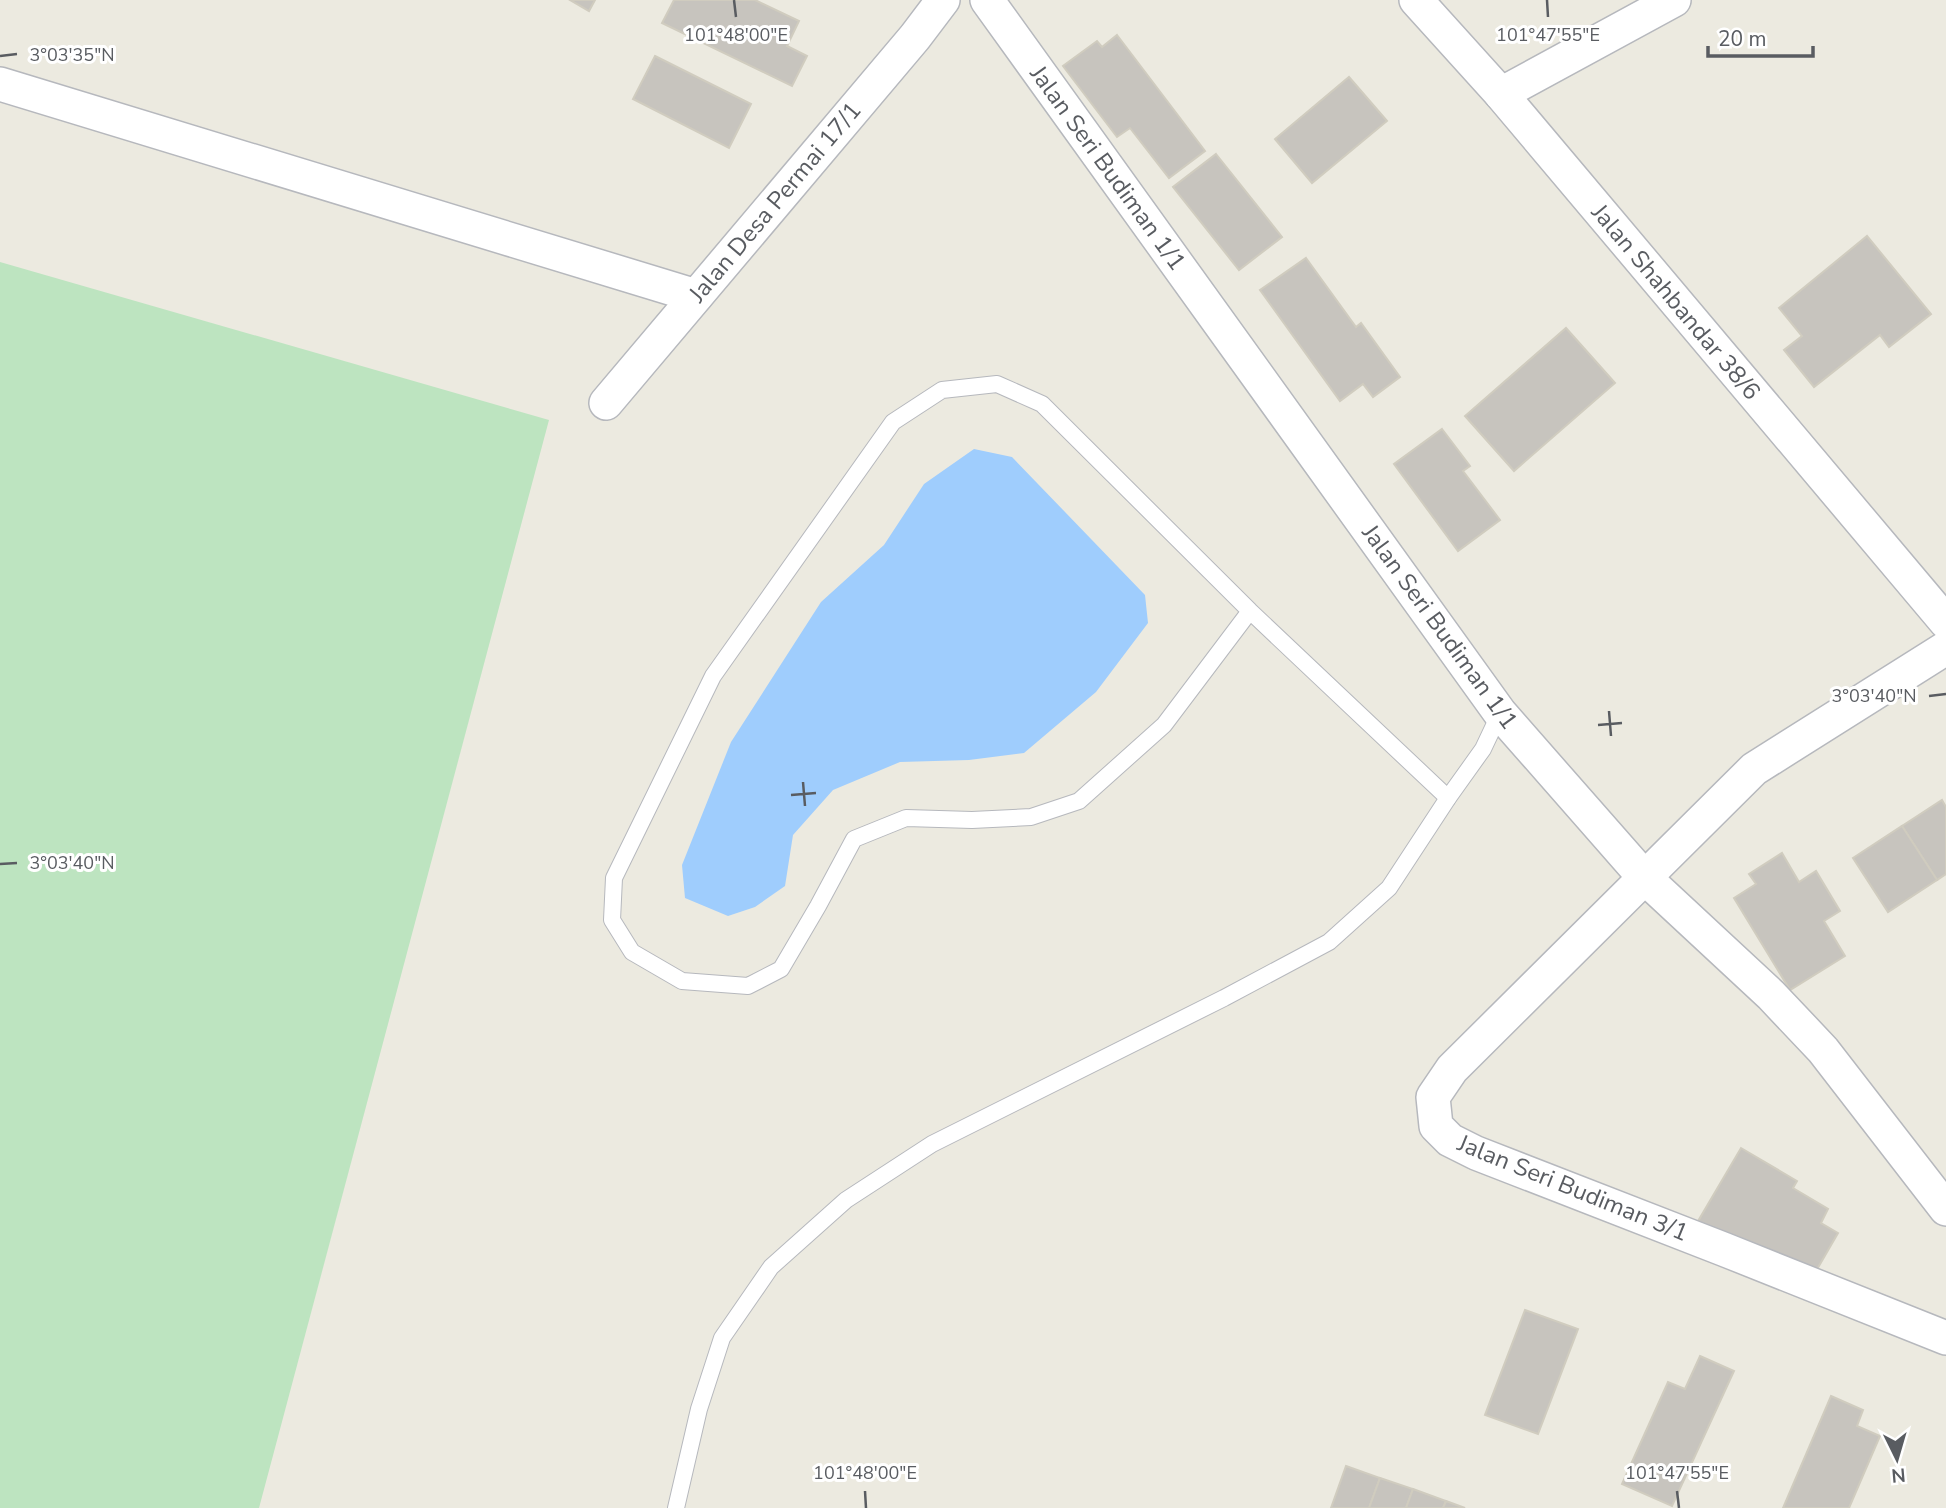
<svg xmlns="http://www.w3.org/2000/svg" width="1946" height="1508" font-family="'Nunito Sans',sans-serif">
<rect width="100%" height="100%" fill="#eceae0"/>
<polygon fill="#bde4c0" points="0,262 549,420 259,1508 0,1508"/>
<polygon fill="#9fcdfd" points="974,449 1012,457 1145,595 1148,623 1096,692 1024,753 969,760 900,762 833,790 793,835 785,886 755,907 728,916 685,898 682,865 731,742 821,602 884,545 924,484"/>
<g fill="#c7c4be" stroke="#d0ccbf" stroke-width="2">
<polygon points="570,0 595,0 589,11"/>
<polygon points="674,0 755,0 799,21 787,46 807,56 792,86 662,23"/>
<polygon points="1117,35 1205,151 1169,178 1130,128 1117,137 1063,66 1097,41 1102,47"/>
<polygon points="655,56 751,104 729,148 633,99"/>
<polygon points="1349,77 1387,121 1312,183 1275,139"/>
<polygon points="1216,154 1282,237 1239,270 1173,187"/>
<polygon points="1867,236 1931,314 1889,347 1880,335 1814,387 1784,350 1802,336 1779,308"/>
<polygon points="1306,258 1356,327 1361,323 1400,377 1373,397 1363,384 1340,401 1260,290"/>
<polygon points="1566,328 1615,383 1514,471 1465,416"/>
<polygon points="1442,429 1470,466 1463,471 1500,520 1458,551 1394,464"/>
<polygon points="1942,800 1946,807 1946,874 1937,880 1902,826"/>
<polygon points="1902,826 1937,880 1888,912 1853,858"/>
<polygon points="1782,853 1799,882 1816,871 1840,911 1824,921 1845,956 1790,990 1734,898 1756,884 1749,874"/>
<polygon points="1741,1148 1797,1181 1793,1188 1828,1209 1821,1223 1838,1233 1812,1278 1747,1241 1740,1254 1694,1228"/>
<polygon points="1525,1310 1578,1329 1538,1434 1485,1415"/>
<polygon points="1700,1356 1734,1371 1672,1506 1622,1484 1668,1382 1685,1389"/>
<polygon points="1831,1396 1863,1410 1857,1426 1880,1436 1849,1508 1783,1508"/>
<polygon points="1346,1466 1380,1478 1369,1508 1331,1508"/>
<polygon points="1380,1478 1413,1489 1406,1508 1369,1508"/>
<polygon points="1413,1489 1446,1501 1443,1508 1406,1508"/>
<polygon points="1446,1501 1465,1508 1443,1508"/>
</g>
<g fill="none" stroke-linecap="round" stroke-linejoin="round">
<defs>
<g id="service">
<polyline points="1250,611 1164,725 1079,801 1031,817 972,820 906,818 854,839 818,906 781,969 748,986 682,981 632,952 612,920 614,878 713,676 893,422 942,390 997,384 1042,404 1250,611 1448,798"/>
<polyline points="676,1508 699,1409 722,1338 771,1267 846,1200 932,1144 1224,998 1329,942 1389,888 1448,798 1483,749 1500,713"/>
</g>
<g id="minor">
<polyline points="987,0 1500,713 1644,877 1771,995 1823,1050 1946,1209"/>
<polyline points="1416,0 1501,94 1946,622"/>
<polyline points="0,84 696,296"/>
<polyline points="1501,94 1674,0"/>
<polyline points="606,403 915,37 943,0"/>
<polyline points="1946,648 1754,769 1452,1069 1433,1097 1436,1126 1450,1140 1476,1153 1723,1249 1946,1338"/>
</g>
</defs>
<use href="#service" stroke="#b6b8bd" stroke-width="18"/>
<use href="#minor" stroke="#b6b8bd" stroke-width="36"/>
<use href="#service" stroke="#fff" stroke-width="16"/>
<use href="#minor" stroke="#fff" stroke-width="33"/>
</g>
<path fill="none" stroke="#595c61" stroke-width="2.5" d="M734,0L736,17M1547,0L1548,17M0,56L17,54M1929,696L1946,694M1609,711L1611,736M1598,725L1622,723M803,782L805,806M791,795L816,793M0,864L17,863M865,1491L866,1508M1677,1491L1679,1508"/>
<g text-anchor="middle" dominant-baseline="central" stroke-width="6" stroke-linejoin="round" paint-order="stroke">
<g font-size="24" fill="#595c61" stroke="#fff">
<text transform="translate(1108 168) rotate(54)">Jalan Seri Budiman 1/1</text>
<text transform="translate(775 202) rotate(-50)">Jalan Desa Permai 17/1</text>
<text transform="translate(1676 302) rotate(50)">Jalan Shahbandar 38/6</text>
<text transform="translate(1440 627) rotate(54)">Jalan Seri Budiman 1/1</text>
<text transform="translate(1573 1188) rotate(22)">Jalan Seri Budiman 3/1</text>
</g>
</g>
<g font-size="18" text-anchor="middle" fill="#595c61" stroke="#fff" stroke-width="6" stroke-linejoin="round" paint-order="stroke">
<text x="736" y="41">101°48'00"E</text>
<text x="1548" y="41">101°47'55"E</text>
<text x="72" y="61">3°03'35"N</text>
<text x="1874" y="702">3°03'40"N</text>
<text x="72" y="869">3°03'40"N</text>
<text x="865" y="1479">101°48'00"E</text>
<text x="1677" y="1479">101°47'55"E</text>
</g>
<g transform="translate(1897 1459) rotate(175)" stroke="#ffffff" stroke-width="5" paint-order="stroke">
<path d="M0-5L12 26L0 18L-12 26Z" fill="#595c61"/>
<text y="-10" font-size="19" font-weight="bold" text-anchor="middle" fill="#595c61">N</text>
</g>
<path d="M1708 46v10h105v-10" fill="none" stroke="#595c61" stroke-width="3.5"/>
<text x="1718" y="46" font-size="21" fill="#595c61" stroke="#ffffff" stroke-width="5" paint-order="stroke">20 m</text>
</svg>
